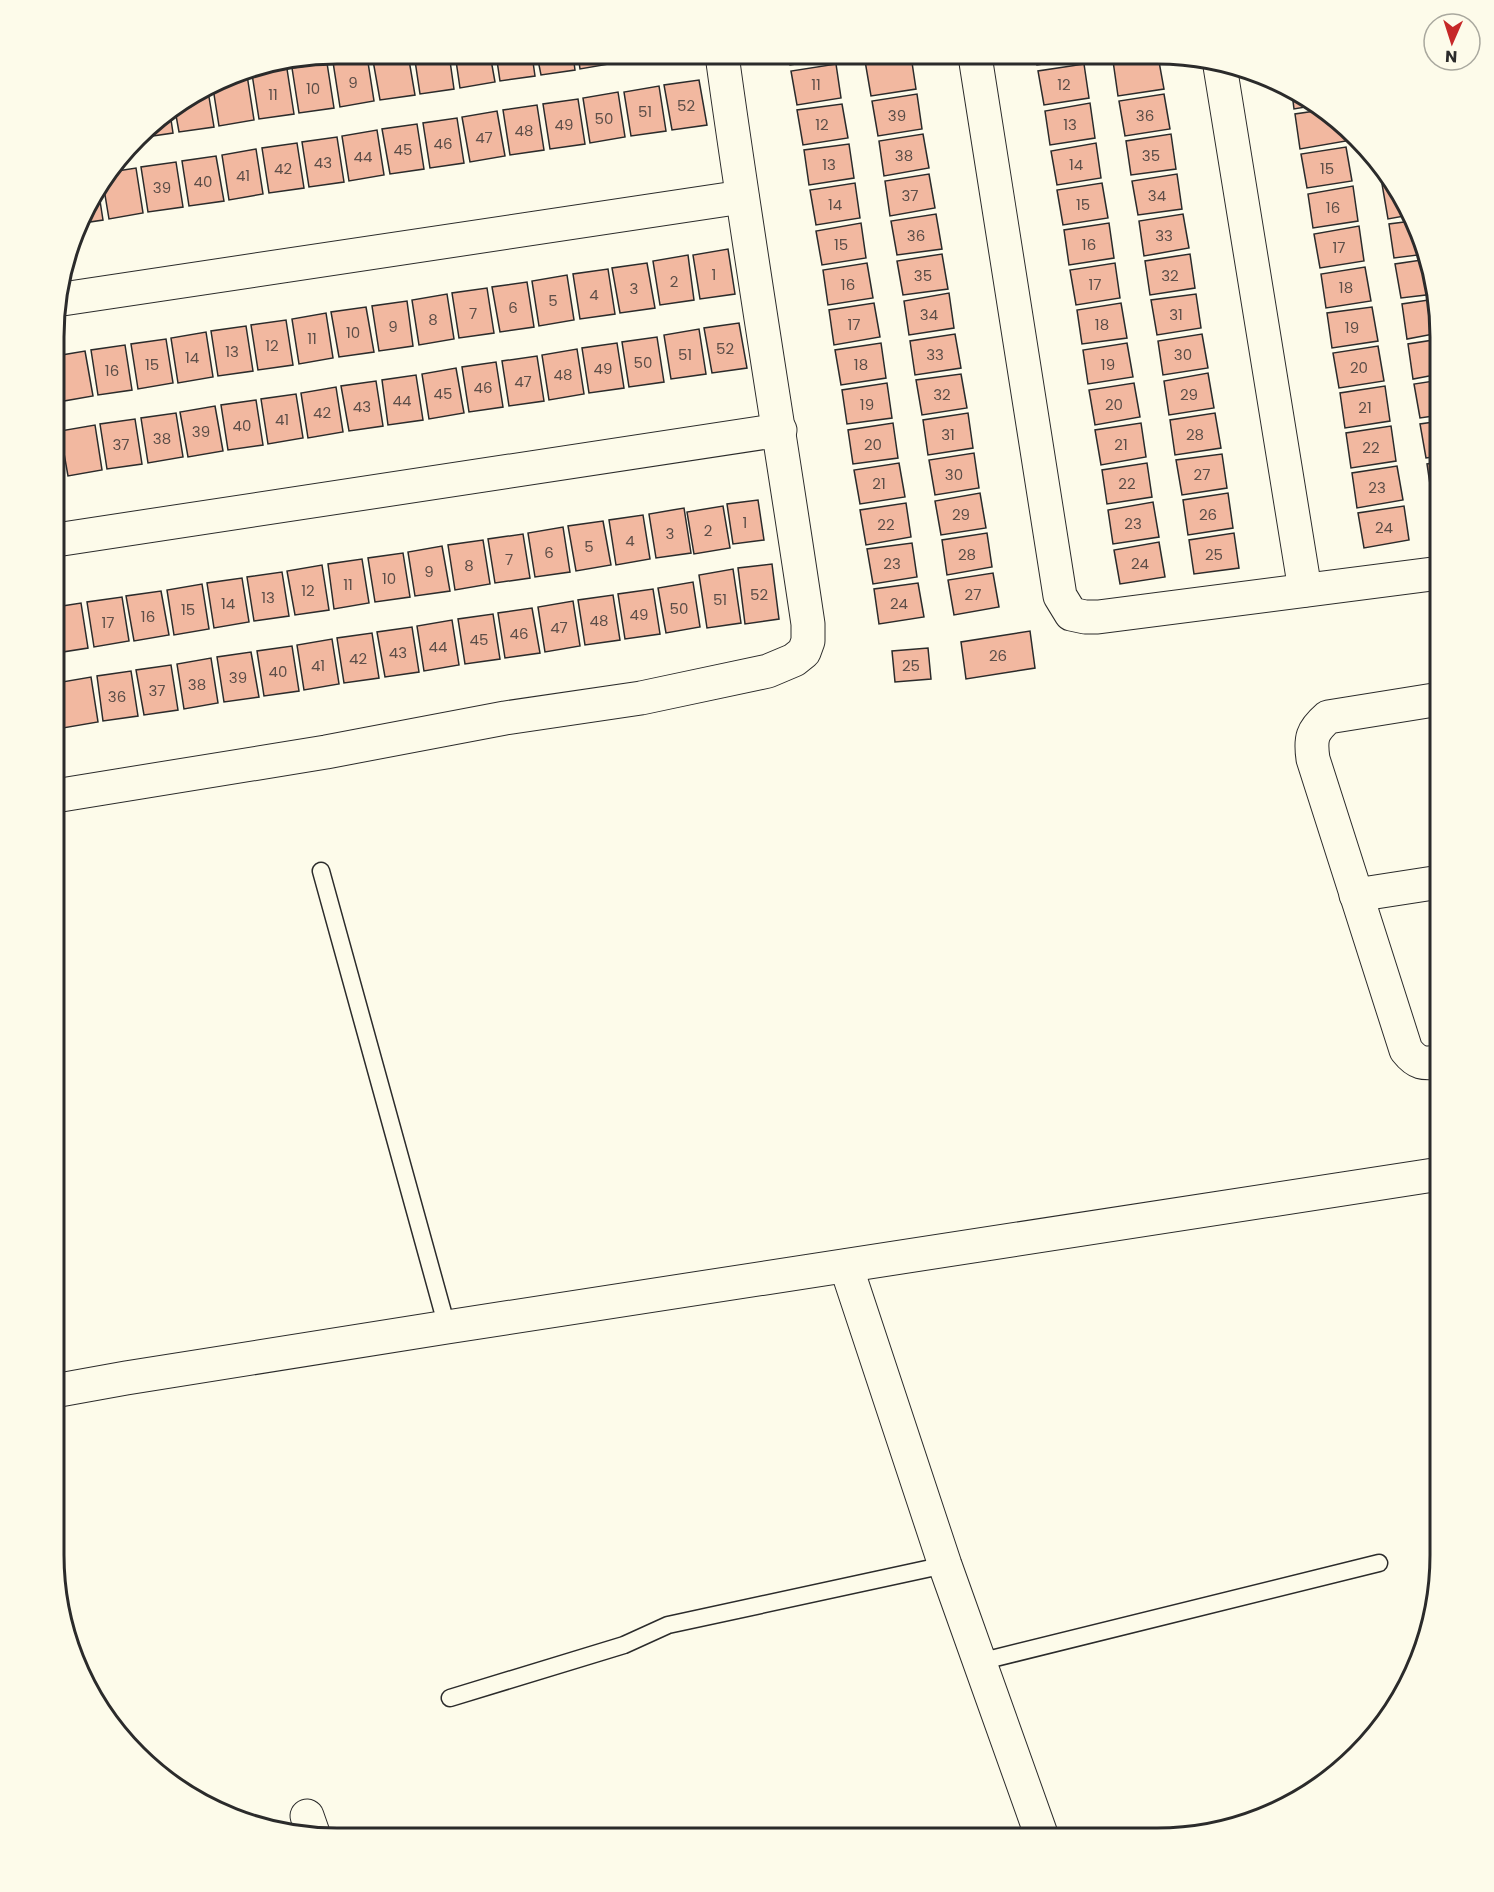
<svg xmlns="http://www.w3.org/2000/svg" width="1494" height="1892" font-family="Poppins,sans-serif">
<rect width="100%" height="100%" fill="#fdfbea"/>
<g fill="#f2b8a0" stroke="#2b2b2b" stroke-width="1.5">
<polygon points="381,54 408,54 415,95 380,100 372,55"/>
<polygon points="414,54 449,54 454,89 420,94"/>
<polygon points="455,54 490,54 495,82 460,88"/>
<polygon points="496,54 532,55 535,76 500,81"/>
<polygon points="537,55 573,55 575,70 541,75"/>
<polygon points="578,55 614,55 615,63 580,69"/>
<polygon points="619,55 655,55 655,56 620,62"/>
<polygon points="788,55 835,55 835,58 790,65"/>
<polygon points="367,56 374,101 340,107 333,62"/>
<polygon points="902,56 911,56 916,89 871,96 865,61"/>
<polygon points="1036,56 1082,56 1083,58 1037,65"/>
<polygon points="1146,56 1158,56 1164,89 1118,96 1113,61"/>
<polygon points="327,63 334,108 299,113 292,68"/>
<polygon points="836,64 841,98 797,105 791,71"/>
<polygon points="1084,64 1089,98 1044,105 1038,71"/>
<polygon points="287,69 294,114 259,119 252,74"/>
<polygon points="247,75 254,120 219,126 213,88 231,78"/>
<polygon points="699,80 707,125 672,130 664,85"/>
<polygon points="659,86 666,131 631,136 624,92"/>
<polygon points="208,91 214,127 179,132 175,110"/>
<polygon points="618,92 625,137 590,143 583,98"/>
<polygon points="1292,93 1314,102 1317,105 1294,109"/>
<polygon points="917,94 922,129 878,136 872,101"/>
<polygon points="1164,94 1170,129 1125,136 1119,101"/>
<polygon points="578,99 585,144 550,149 543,104"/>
<polygon points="1090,103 1095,138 1050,145 1045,111"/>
<polygon points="842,104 848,138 803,145 797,110"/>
<polygon points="537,105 544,150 510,155 503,110"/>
<polygon points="1322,110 1344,134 1346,141 1300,149 1295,114"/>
<polygon points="497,111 505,156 470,162 462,117"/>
<polygon points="170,113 173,133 139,138 151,124"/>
<polygon points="457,118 464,163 430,168 423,123"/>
<polygon points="417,124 424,169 390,174 382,129"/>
<polygon points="377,130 384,175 349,181 342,136"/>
<polygon points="923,134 929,168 884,176 879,141"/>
<polygon points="1171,134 1176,169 1131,175 1126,141"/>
<polygon points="337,137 344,182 309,187 302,142"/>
<polygon points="297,143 304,188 269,193 262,148"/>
<polygon points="1096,143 1101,178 1057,185 1051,151"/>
<polygon points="849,144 854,178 809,185 804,150"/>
<polygon points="1346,147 1352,181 1307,188 1301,154"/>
<polygon points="256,149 263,194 229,200 222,155"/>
<polygon points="216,156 224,201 189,206 182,161"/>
<polygon points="176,162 183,207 148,212 141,167"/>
<polygon points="136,168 143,213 109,219 103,183 111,172"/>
<polygon points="929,174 935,208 890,216 885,181"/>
<polygon points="1177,174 1182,209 1138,215 1132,181"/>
<polygon points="855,183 860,218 816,225 810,190"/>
<polygon points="1102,183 1108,218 1063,225 1057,190"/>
<polygon points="1390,183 1402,196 1410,215 1388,219 1382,184"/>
<polygon points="1353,186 1358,221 1313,228 1308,194"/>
<polygon points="98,188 103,220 83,223 92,196"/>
<polygon points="936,214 942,249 897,255 891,221"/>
<polygon points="1183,214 1189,248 1144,256 1139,221"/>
<polygon points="1412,221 1426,254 1394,258 1389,224"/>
<polygon points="861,223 866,258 822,265 816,231"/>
<polygon points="1109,223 1114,258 1069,265 1064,230"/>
<polygon points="1359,226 1364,261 1320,268 1314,234"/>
<polygon points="728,249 735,294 700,299 693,255"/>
<polygon points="942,254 948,289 903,295 897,261"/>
<polygon points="1190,254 1195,288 1150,295 1145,261"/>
<polygon points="688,255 694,300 660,305 653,261"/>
<polygon points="1428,259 1434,294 1401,298 1395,264"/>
<polygon points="647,263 655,308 620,313 612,268"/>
<polygon points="867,263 873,298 828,305 823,270"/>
<polygon points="1115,263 1120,298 1076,305 1070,270"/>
<polygon points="1365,267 1371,301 1326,308 1321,274"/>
<polygon points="608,269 615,314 580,319 573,274"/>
<polygon points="567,275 574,320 539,326 532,281"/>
<polygon points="527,282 534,327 500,332 492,287"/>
<polygon points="487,288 494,333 459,338 452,293"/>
<polygon points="949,293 954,328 909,335 904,301"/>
<polygon points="447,294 454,339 419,345 412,300"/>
<polygon points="1196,294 1201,328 1157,335 1151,300"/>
<polygon points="1435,299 1439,333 1407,339 1402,304"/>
<polygon points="407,301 413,346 379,351 372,306"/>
<polygon points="874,303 880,337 834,345 829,310"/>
<polygon points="1121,303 1127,338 1082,344 1077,310"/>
<polygon points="366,307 374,352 339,357 331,312"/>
<polygon points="1372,307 1378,341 1332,348 1327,313"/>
<polygon points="326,313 333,358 299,364 292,319"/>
<polygon points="286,320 293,365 258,370 251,325"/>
<polygon points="739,323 747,368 712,373 704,328"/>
<polygon points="246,326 253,371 218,376 211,331"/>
<polygon points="699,329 706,374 671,379 664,335"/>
<polygon points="206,332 213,377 178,383 171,338"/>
<polygon points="955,334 961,368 915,375 910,341"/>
<polygon points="1202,334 1208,368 1163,375 1158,341"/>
<polygon points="657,337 664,382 629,387 622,342"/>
<polygon points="166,339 173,383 138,389 131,344"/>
<polygon points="1440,339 1440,374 1413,379 1408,344"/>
<polygon points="617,343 624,388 589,393 582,348"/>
<polygon points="881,343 886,378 841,385 835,350"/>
<polygon points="1127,343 1133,377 1088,384 1083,350"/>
<polygon points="125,345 132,390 98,395 91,350"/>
<polygon points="1378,346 1384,381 1339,388 1333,353"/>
<polygon points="577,349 584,394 549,400 542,355"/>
<polygon points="85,351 93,396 58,402 56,356"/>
<polygon points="537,356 544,401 509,406 502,361"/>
<polygon points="496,362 503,407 469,412 462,367"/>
<polygon points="456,368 464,413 429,419 422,374"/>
<polygon points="1208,373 1214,408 1169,415 1164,381"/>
<polygon points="961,374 967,408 922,415 916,380"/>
<polygon points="416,375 423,420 388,425 382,380"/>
<polygon points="1440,380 1440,415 1420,418 1414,384"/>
<polygon points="376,381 383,426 349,431 341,386"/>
<polygon points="887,383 892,418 847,424 842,390"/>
<polygon points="1134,383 1140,417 1095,425 1089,390"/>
<polygon points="1385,386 1390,421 1345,428 1340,393"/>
<polygon points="336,387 343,432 308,438 301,393"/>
<polygon points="296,394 303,438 268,444 261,399"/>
<polygon points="256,400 263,445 228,450 221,405"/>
<polygon points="215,406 223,451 188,457 180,412"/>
<polygon points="176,413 183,457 148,463 141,418"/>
<polygon points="968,413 973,448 928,455 923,420"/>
<polygon points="1215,413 1221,448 1175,455 1170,420"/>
<polygon points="135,419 142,464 107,469 100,424"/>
<polygon points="1440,421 1440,456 1426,458 1420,424"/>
<polygon points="893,423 898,458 853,464 848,430"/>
<polygon points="1141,423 1146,457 1101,465 1095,430"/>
<polygon points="95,425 102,470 68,476 60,431"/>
<polygon points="1391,426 1396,461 1351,468 1346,433"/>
<polygon points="56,439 62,476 56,477"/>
<polygon points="974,453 979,488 935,495 929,460"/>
<polygon points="1222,454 1227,488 1182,495 1176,460"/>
<polygon points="1440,462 1440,497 1432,498 1427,464"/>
<polygon points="899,463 905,497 860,504 854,470"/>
<polygon points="1147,463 1152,497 1107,504 1102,470"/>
<polygon points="1397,466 1403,500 1357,508 1352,473"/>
<polygon points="980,493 986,528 941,535 935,501"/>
<polygon points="1228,493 1233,528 1188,535 1183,500"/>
<polygon points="758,500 764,540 733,544 727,504"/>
<polygon points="1153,502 1159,537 1113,544 1108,510"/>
<polygon points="906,503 911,537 866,545 860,510"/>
<polygon points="1440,503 1440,538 1439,538 1433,504"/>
<polygon points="723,506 730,548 694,554 687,512"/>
<polygon points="1404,506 1409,540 1364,548 1358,513"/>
<polygon points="684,508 691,553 656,558 649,514"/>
<polygon points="643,515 650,559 616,565 609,520"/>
<polygon points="603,521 611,565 576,571 568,526"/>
<polygon points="563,527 570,572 535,577 528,533"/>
<polygon points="987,533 992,567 947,575 942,540"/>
<polygon points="1234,533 1239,568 1194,574 1189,540"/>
<polygon points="523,534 530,578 495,583 488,539"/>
<polygon points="483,540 490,584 455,590 448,545"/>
<polygon points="1159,542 1165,577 1120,584 1114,550"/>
<polygon points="912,543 917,577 873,584 867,549"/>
<polygon points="442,546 450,591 415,596 408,552"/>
<polygon points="403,553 410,597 375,602 368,558"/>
<polygon points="362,559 369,603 334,609 328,564"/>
<polygon points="772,564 779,619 745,624 738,568"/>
<polygon points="322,565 329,610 295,615 287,571"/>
<polygon points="733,569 741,623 707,628 699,575"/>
<polygon points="282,572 289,616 254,621 247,577"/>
<polygon points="993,573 999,607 954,615 948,580"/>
<polygon points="242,578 249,622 214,628 207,583"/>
<polygon points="693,582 700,627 666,633 658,588"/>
<polygon points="918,583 924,617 879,624 874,589"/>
<polygon points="202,584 209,629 174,635 167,590"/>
<polygon points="653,589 660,634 625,639 618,594"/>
<polygon points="161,591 169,635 134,641 126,596"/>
<polygon points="613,595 620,640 585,645 578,600"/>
<polygon points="122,597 129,641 94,647 87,602"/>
<polygon points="573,601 580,646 545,652 538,607"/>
<polygon points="81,603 88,648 56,653 56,607"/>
<polygon points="532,608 540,653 505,658 498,613"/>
<polygon points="493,614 500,659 465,664 458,619"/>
<polygon points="452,620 459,665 424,671 417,626"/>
<polygon points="412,627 419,672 385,677 377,632"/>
<polygon points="1030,631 1035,668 966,679 961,642"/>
<polygon points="372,633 379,678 344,683 337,638"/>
<polygon points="332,639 339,684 304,690 297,645"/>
<polygon points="292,646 299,691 264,696 257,651"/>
<polygon points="928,648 931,679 895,682 892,651"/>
<polygon points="251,652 259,697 224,702 217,657"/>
<polygon points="211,658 218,703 184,709 177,664"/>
<polygon points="171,665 178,710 144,715 136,670"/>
<polygon points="131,671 138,716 103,721 97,676"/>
<polygon points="91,677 98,722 63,728 56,683"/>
</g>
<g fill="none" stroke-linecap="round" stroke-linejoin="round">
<defs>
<g id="service">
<polyline points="321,871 447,1327"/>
<polyline points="979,1662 1379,1563"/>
<polyline points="450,1698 624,1645 668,1625 945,1565"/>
</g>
<g id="minor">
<polyline points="975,56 1060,596 1071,614 1085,617 1098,617 1440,573"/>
<polyline points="1220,66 1305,590"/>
<polyline points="56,300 742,197"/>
<polyline points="56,540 780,430"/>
<path d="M55,796L326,752L505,718L641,698L768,671L794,660L804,652L808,641V624C780,434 748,245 722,55"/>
<polyline points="1356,895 1440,882"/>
<path d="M1440,1062C1423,1064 1417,1064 1406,1050L1313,759C1310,738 1312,731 1328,717L1440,699"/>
<polyline points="846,1266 945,1565 1042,1837"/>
<polyline points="54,1391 126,1378 447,1327 1440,1174"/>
<polyline points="307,1816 314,1836"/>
</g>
</defs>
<use href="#service" stroke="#2b2b2b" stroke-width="19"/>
<use href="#minor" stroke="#2b2b2b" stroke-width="35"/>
<use href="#service" stroke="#fdfbea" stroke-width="16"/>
<use href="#minor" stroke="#fdfbea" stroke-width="33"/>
</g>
<g text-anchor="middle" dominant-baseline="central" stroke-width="4.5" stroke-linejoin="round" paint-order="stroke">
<g font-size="15" fill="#5d4e48">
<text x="353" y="82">9</text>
<text x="816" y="84">11</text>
<text x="1064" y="84">12</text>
<text x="313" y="88">10</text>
<text x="273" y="94">11</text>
<text x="686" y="105">52</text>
<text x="645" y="111">51</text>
<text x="897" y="115">39</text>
<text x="1145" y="115">36</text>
<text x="604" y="118">50</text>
<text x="564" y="124">49</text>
<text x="822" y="124">12</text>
<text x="1070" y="124">13</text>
<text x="524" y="130">48</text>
<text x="484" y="137">47</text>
<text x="443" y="143">46</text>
<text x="403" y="149">45</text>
<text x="904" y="155">38</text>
<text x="1151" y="155">35</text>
<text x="363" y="156">44</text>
<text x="323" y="162">43</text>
<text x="829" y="164">13</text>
<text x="1076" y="164">14</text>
<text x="283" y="168">42</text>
<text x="1327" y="168">15</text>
<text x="243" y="175">41</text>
<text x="203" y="181">40</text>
<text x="162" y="187">39</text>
<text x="910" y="195">37</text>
<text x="1157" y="195">34</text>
<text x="835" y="204">14</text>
<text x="1083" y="204">15</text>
<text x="1333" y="207">16</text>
<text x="916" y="235">36</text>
<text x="1164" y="235">33</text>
<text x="841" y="244">15</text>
<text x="1089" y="244">16</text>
<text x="1339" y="247">17</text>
<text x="714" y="274">1</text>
<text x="923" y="275">35</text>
<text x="1170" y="275">32</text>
<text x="674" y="281">2</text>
<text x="848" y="284">16</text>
<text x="1095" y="284">17</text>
<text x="1346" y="287">18</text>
<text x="634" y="288">3</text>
<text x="594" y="294">4</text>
<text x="553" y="300">5</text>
<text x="513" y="307">6</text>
<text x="473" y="313">7</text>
<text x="929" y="314">34</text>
<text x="1176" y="314">31</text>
<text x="433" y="319">8</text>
<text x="854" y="324">17</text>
<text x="1102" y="324">18</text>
<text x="393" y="326">9</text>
<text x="1352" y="327">19</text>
<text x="353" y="332">10</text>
<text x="312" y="338">11</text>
<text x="272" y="345">12</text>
<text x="725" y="348">52</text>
<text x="232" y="351">13</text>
<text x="685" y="354">51</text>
<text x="935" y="354">33</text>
<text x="1183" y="354">30</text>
<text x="192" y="357">14</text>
<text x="643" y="362">50</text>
<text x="152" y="364">15</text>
<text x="861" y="364">18</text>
<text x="1108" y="364">19</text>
<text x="1359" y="367">20</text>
<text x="603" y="368">49</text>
<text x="112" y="370">16</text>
<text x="563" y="374">48</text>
<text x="523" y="381">47</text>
<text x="483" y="387">46</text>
<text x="443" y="393">45</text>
<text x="942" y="394">32</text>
<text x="1189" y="394">29</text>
<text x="402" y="400">44</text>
<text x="867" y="404">19</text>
<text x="1114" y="404">20</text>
<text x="362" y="406">43</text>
<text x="1365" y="407">21</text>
<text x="322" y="412">42</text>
<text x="282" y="419">41</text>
<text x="242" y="425">40</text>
<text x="201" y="431">39</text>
<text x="948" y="434">31</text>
<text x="1195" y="434">28</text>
<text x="162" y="438">38</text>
<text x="121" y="444">37</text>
<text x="873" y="444">20</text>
<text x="1121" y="444">21</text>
<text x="1371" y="447">22</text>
<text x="954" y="474">30</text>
<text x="1202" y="474">27</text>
<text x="879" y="483">21</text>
<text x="1127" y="483">22</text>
<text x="1377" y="487">23</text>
<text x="961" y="514">29</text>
<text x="1208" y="514">26</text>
<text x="745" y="522">1</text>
<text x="1133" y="523">23</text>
<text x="886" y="524">22</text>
<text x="1384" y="527">24</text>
<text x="708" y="530">2</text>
<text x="670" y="533">3</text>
<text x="630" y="540">4</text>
<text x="589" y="546">5</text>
<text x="549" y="552">6</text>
<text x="967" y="554">28</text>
<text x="1214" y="554">25</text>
<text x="509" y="559">7</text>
<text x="892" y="563">23</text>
<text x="1140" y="563">24</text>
<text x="469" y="565">8</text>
<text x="429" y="571">9</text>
<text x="389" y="578">10</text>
<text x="348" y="584">11</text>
<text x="308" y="590">12</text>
<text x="759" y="594">52</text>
<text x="973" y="594">27</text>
<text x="268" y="597">13</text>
<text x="720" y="599">51</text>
<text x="228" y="603">14</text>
<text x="899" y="603">24</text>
<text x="679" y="608">50</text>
<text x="188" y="609">15</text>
<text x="639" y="614">49</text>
<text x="148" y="616">16</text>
<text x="599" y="620">48</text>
<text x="108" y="622">17</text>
<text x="559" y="627">47</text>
<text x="519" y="633">46</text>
<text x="479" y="639">45</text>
<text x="438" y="646">44</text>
<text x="398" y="652">43</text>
<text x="998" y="655">26</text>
<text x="358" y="658">42</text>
<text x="318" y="665">41</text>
<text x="911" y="665">25</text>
<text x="278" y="671">40</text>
<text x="238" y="677">39</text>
<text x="197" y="684">38</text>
<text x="157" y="690">37</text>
<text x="117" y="696">36</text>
</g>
</g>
<path d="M0 0H1494V1892H0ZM337 64H1157A273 273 0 0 1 1430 337V1555A273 273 0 0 1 1157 1828H337A273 273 0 0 1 64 1555V337A273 273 0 0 1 337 64Z" fill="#fdfbea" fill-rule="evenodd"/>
<path fill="none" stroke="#2b2b2b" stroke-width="3" d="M337 64H1157A273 273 0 0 1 1430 337V1555A273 273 0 0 1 1157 1828H337A273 273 0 0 1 64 1555V337A273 273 0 0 1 337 64Z"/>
<g transform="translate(1452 42) rotate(183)"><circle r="28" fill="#fdfbea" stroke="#a9a89e" stroke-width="1.5"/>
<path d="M0-4.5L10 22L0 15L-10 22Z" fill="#c62828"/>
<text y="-9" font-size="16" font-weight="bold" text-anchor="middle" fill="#2b2b2b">N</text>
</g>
</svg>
